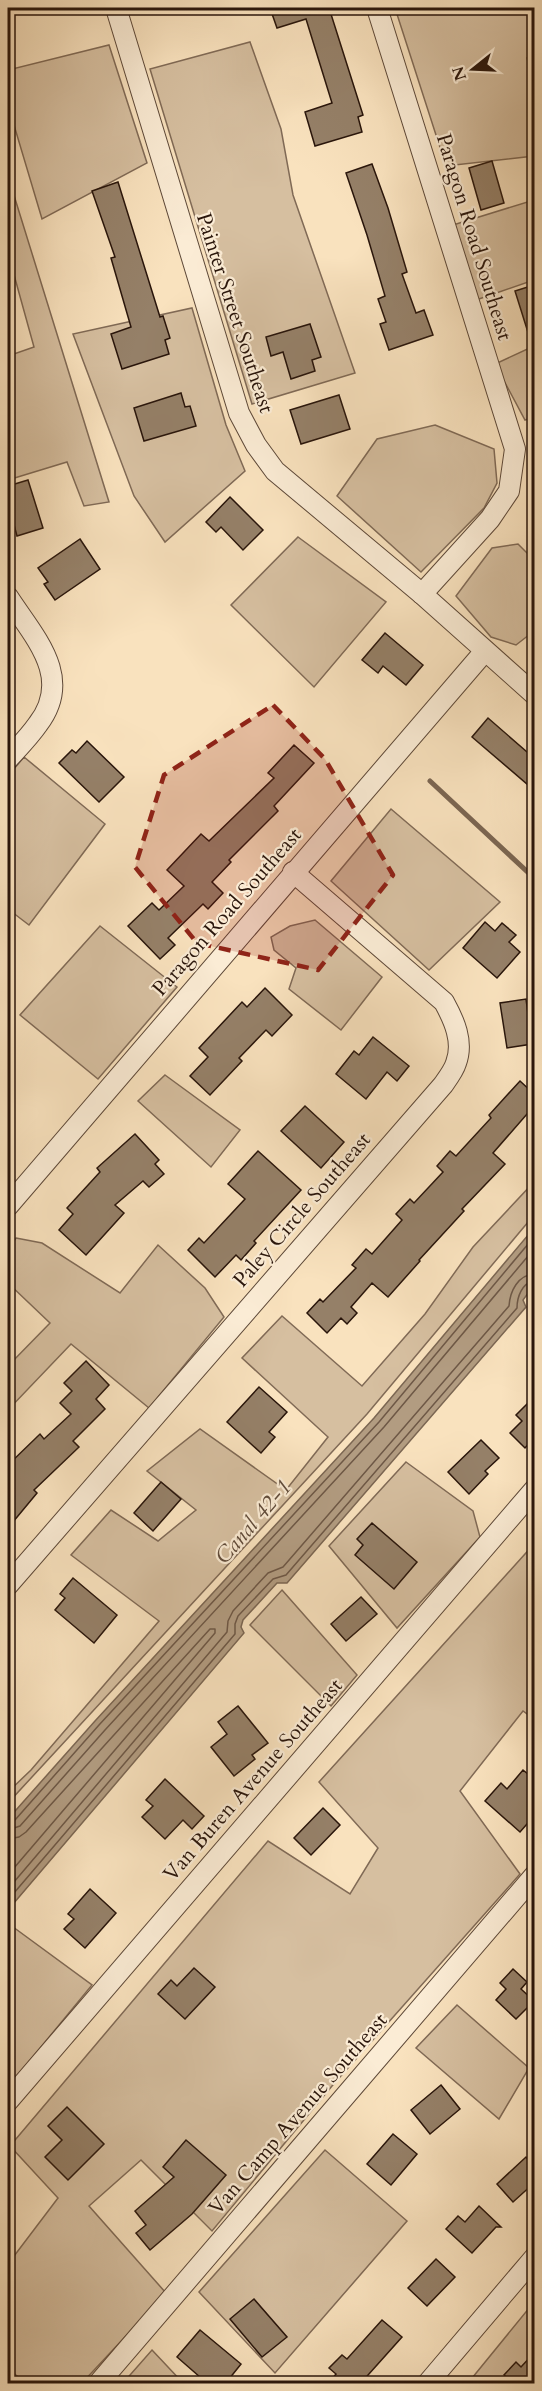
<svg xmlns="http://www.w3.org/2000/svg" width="542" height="2391" font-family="Cardo,serif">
<rect width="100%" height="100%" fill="#f9e2be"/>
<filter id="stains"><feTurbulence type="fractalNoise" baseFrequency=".00333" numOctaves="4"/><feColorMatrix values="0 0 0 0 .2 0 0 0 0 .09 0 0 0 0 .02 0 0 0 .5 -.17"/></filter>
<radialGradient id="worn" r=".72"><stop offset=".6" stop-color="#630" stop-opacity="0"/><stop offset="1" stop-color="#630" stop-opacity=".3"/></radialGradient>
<g fill="#d6bfa0" stroke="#806a56" stroke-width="1.5">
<polygon points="395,8 534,8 534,55 527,58 534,84 534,156 446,166"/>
<polygon points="250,42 281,129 293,195 355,373 252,404 150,69"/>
<polygon points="109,45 147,163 42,219 8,105 8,70"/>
<polygon points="8,176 109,502 84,506 67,462 8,480 8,356 34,347 8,253"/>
<polygon points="534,200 534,280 476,300 453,225"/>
<polygon points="192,308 226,425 245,471 165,542 134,496 73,334"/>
<polygon points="534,346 534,417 525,420 495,364"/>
<polygon points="435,425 494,449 497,483 484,508 421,572 337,496 377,439"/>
<polygon points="298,537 386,602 314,687 231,605"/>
<polygon points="518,544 534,560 534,631 516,645 491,637 456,596 492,548"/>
<polygon points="24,757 105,824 29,925 8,909 8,776"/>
<polygon points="391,809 500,902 429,970 331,881"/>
<polygon points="315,920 382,977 341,1030 289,989 296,968 274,950 271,937 290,926"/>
<polygon points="100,926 177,987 98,1079 20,1015"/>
<polygon points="165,1075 240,1130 211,1167 138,1101"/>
<polygon points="534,1182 534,1215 367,1414 8,1803 8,1792 31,1770 159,1621 71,1555 111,1510 158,1541 196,1510 147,1471 200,1429 286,1490 328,1437 242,1358 282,1316 362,1386 425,1314 473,1247"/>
<polygon points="16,1238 42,1243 120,1293 158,1245 205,1288 224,1317 149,1408 71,1344 8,1410 8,1366 50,1323 8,1283 8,1250"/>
<polygon points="406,1462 473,1511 480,1537 397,1628 329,1546"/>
<polygon points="534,1544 534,1719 523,1711 460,1791 520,1874 332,2086 212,2231 141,2160 89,2206 166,2293 82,2383 25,2383 8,2368 8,2264 58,2198 10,2146 268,1841 350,1894 378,1848 319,1782"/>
<polygon points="282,1590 357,1675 331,1706 250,1625"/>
<polygon points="9,1924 92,1985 8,2087 8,1927"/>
<polygon points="457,2005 529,2068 499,2119 416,2048"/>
<polygon points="325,2150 407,2221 275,2373 199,2292"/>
<polygon points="534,2302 534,2383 468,2383"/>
<polygon points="152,2350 183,2383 123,2383"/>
</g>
<polygon fill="#b29c81" stroke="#7b6652" stroke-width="1.5" points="534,1228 534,1285 523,1300 526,1307 287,1583 277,1583 243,1620 241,1627 244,1633 8,1910 8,1819 95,1721 374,1418"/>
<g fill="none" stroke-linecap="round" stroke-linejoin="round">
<g stroke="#6e5846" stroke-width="1.5">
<polyline points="8,1823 15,1820 99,1725 379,1422 534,1237"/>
<polyline points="8,1830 20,1826 105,1730 384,1427 534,1249"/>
<polyline points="8,1839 19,1837 26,1832 210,1629 215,1629 215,1633 8,1875"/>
<path d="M8,1889L227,1632L228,1621L233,1611L268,1573L283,1567L509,1306C510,1291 518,1275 534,1274"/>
<path d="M8,1900L235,1634V1624L238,1616L273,1579L286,1575L517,1308C517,1297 522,1283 534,1281"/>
</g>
<polyline stroke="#7b6652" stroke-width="5" points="430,781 534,878"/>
</g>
<g fill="#958068" stroke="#29150b" stroke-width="1.5">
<polygon points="270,8 332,8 332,11 330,11 363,115 358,117 362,132 315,146 305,112 332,103 306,19 277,28"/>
<polygon points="492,161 504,203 481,210 469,168"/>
<polygon points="372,164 388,208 407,272 402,274 416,313 424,310 433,335 389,350 380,324 386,322 378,299 385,296 367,235 346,173"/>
<polygon points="118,182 160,317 163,316 170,338 165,340 169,354 122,369 111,334 131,327 111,258 115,257 92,191"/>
<polygon points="534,285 534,341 531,342 515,291"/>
<polygon points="310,324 321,357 312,360 315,371 291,379 283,352 271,356 266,337"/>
<polygon points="181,393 185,407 190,406 196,426 144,441 134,408"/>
<polygon points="339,395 350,429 301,444 290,410"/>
<polygon points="28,480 43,528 17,536 8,502 8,486"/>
<polygon points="230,497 263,530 243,550 221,527 216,532 206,522"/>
<polygon points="80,539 100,569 55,600 44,584 48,582 38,568"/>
<polygon points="385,633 423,665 406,685 383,666 378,673 362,660"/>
<polygon points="488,718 534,758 534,790 472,737"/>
<polygon points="87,741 124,777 99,802 59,763 72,750 76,753"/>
<polygon points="294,745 314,763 274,806 278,811 229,860 231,862 212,882 223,893 208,909 203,904 168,938 175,945 160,959 128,926 152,903 159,910 184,886 167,870 201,834 209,841 274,778 268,773"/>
<polygon points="485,922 495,931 502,923 516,935 509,942 520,952 497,978 463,948"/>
<polygon points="265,988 292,1015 272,1036 266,1030 239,1058 242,1061 210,1095 190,1076 208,1057 199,1048 242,1002 247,1007"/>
<polygon points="526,999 532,1044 507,1048 500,1003"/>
<polygon points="373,1037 409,1066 397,1081 387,1072 366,1099 336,1074 354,1051 359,1055"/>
<polygon points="520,1081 534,1094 534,1106 493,1153 505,1164 462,1209 464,1211 419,1260 420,1261 388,1297 372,1283 351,1307 357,1313 347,1324 341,1318 327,1333 307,1313 320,1299 323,1302 356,1268 352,1265 366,1249 372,1254 402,1220 396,1214 410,1199 414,1203 443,1172 437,1166 450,1151 456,1156 491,1118 489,1115"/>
<polygon points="305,1106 344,1142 321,1168 281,1131"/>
<polygon points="135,1134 159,1160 155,1164 164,1174 149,1187 143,1181 115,1205 124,1213 86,1255 59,1230 73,1214 67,1208 100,1172 97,1168"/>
<polygon points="258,1151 301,1190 254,1241 256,1243 241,1260 236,1255 215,1277 188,1250 199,1238 204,1243 245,1199 228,1184"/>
<polygon points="86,1361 109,1385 96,1399 105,1409 73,1441 79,1447 34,1490 37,1493 8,1528 8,1465 40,1434 44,1439 71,1414 60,1403 72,1391 64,1383"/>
<polygon points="259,1387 287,1412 269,1432 275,1437 261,1453 227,1422"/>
<polygon points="534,1397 534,1438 525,1448 510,1433 522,1421 516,1415"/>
<polygon points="481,1440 499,1458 485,1471 488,1474 469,1494 448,1472"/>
<polygon points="161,1482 181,1499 153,1531 134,1513"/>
<polygon points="372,1523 417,1562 394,1589 355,1555 363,1545 357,1539"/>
<polygon points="73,1578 117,1615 94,1643 55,1610 65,1598 60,1594"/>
<polygon points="361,1597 377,1614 346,1641 331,1624"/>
<polygon points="238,1706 268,1743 252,1755 255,1759 234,1776 211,1747 227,1734 218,1722"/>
<polygon points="523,1770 534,1779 534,1816 520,1832 485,1801 501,1783 507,1789"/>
<polygon points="165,1779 204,1816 192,1829 183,1820 165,1839 142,1817 153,1806 146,1800"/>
<polygon points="323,1808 340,1825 311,1855 294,1838"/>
<polygon points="90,1889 116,1913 85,1948 64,1929 74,1919 68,1914"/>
<polygon points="194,1968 215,1987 185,2019 158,1994 171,1980 177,1986"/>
<polygon points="513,1969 527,1982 521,1989 534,2001 516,2019 496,2000 506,1989 500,1983"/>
<polygon points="441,2085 460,2109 430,2134 411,2110"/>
<polygon points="67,2107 104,2144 68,2180 45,2157 62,2140 48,2126"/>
<polygon points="393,2134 417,2154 391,2185 367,2164"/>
<polygon points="186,2140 226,2175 192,2214 150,2250 136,2233 146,2225 135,2211 174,2177 163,2167"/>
<polygon points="526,2157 534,2167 534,2183 513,2202 497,2184"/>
<polygon points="479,2206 501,2227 496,2227 472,2253 446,2229 458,2216 465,2222"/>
<polygon points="436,2259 455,2277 427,2306 408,2288"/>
<polygon points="254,2299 287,2337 262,2357 230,2319"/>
<polygon points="382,2320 402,2337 360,2384 328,2384 336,2374 329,2368 342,2355 347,2359"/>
<polygon points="200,2330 241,2364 225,2384 208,2384 177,2357"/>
<polygon points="534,2353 534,2384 506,2384 510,2380 504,2375 516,2362 521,2367"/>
</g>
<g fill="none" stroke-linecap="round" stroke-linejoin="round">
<defs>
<g id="street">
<polyline points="116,8 239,413 256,445 275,471 422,594 534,694"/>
<polyline points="377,8 515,449 509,491 490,519 422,594"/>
<path d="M8,597C34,637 74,677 38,724C29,737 18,748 8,759"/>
<polyline points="8,1206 485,651"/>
<path d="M8,1585L443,1085C448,1078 454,1070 456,1063C464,1042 454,1020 444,1002L293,872"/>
<polyline points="8,2101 534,1490"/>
<polyline points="98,2384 534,1876"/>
<polyline points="427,2384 534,2258"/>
</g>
</defs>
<use href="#street" stroke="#5d4838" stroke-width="22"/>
<use href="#street" stroke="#fbecd5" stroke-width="20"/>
</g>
<path fill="#8f2418" fill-opacity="0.2" stroke="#8f2418" stroke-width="4.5" stroke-dasharray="12 8" stroke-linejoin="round" d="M273,705L325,759L393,875L318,970L197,943L135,867L164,775Z"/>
<g text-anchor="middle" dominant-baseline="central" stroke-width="4.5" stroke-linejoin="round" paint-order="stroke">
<g font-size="21" fill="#29150b" stroke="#fbecd5">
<text transform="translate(474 237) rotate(73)">Paragon Road Southeast</text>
<text transform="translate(235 313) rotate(72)">Painter Street Southeast</text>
<text transform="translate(227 912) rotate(-49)">Paragon Road Southeast</text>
<text transform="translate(302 1210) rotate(-49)">Paley Circle Southeast</text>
<text transform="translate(253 1780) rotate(-49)">Van Buren Avenue Southeast</text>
<text transform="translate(298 2114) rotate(-49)">Van Camp Avenue Southeast</text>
</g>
<g font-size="22" font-style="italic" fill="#604b3a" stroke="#fbecd5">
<text transform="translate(253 1522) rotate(-49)">Canal 42-1</text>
</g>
</g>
<rect width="542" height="2391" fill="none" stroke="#f9e2be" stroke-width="30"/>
<rect x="9" y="9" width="524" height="2373" fill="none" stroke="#29150b" stroke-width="3"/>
<rect x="15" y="15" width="512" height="2361" fill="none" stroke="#29150b" stroke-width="1.5"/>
<g transform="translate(473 69) rotate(252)" stroke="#fbecd5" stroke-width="4.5" paint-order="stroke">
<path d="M0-4.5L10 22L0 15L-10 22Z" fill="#29150b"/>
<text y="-9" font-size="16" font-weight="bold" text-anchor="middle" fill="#29150b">N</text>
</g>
<rect width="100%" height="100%" filter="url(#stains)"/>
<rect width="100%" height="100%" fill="url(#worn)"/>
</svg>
